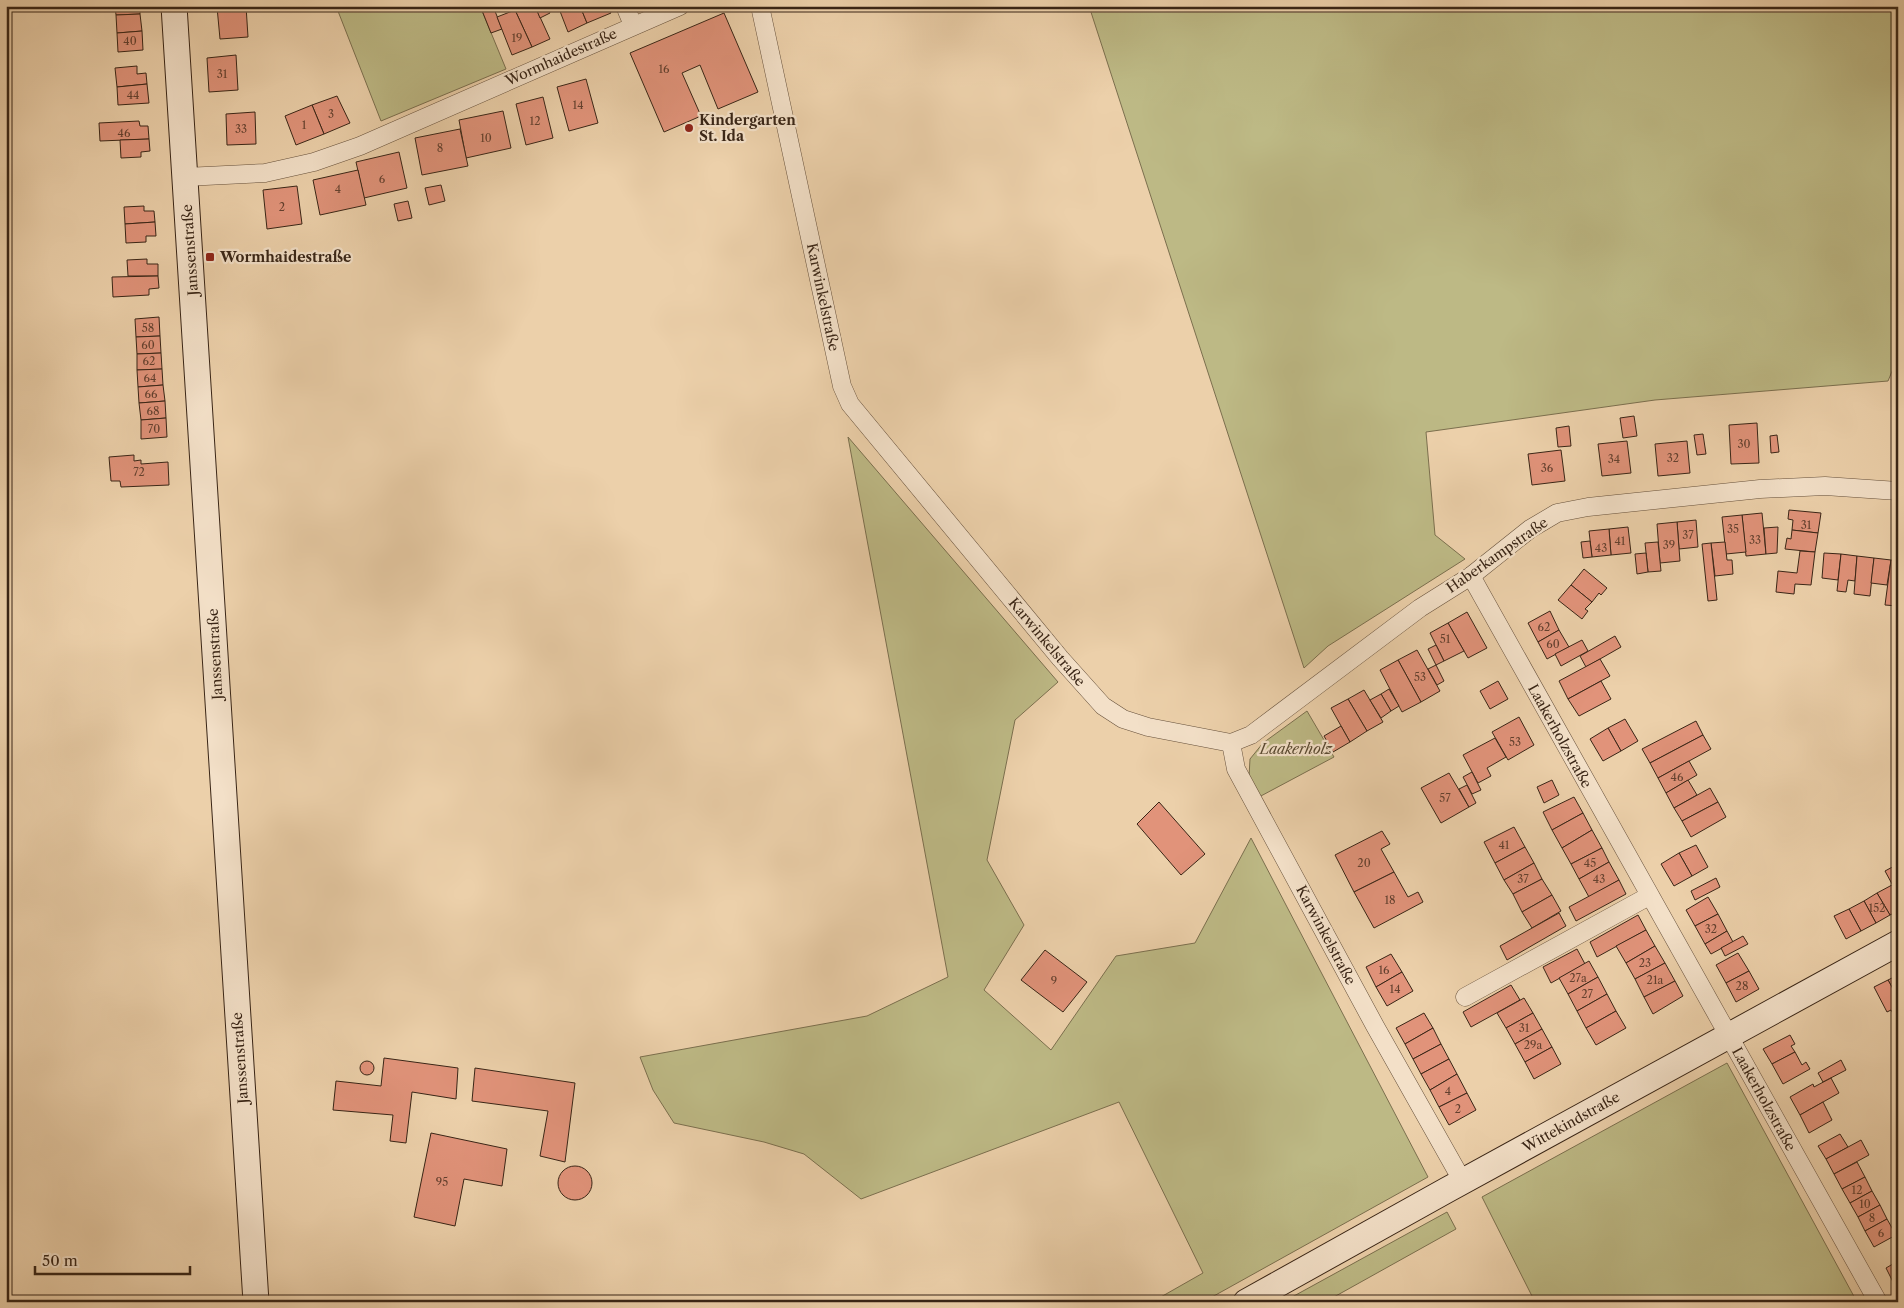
<svg xmlns="http://www.w3.org/2000/svg" width="1904" height="1308" font-family="'Libre Caslon Text',serif">
<rect width="100%" height="100%" fill="#ecd0aa"/>
<filter id="stains"><feTurbulence type="fractalNoise" baseFrequency=".004" numOctaves="4"/><feColorMatrix values="0 0 0 0 .2 0 0 0 0 .09 0 0 0 0 .02 0 0 0 .5 -.17"/></filter>
<radialGradient id="worn" r=".72"><stop offset=".6" stop-color="#630" stop-opacity="0"/><stop offset="1" stop-color="#630" stop-opacity=".3"/></radialGradient>
<g fill="#bdb985" stroke="#7b6f4e">
<polygon points="336,6 480,6 506,69 381,121"/>
<polygon points="1089,6 1898,6 1898,357 1888,381 1655,400 1426,432 1435,535 1465,559 1328,646 1304,668"/>
<polygon points="848,437 1058,682 1015,720 987,860 1024,925 984,990 1051,1050 1116,956 1195,943 1251,838 1428,1177 1203,1302 1152,1302 1203,1273 1119,1102 861,1199 804,1154 764,1142 674,1123 653,1090 640,1057 867,1016 948,977"/>
<polygon points="1307,711 1334,757 1259,797 1249,777 1250,759 1263,743"/>
<polygon points="1727,1063 1857,1302 1535,1302 1482,1197"/>
<polygon points="1447,1212 1456,1229 1325,1302 1283,1302"/>
</g>
<g fill="#e1937a" stroke="#392516">
<polygon points="115,6 140,6 140,14 116,15"/>
<polygon points="246,6 248,37 220,39 217,7"/>
<polygon points="485,6 493,6 502,29 491,33 481,8"/>
<polygon points="523,6 535,6 550,39 532,47 515,10"/>
<polygon points="535,6 547,6 550,13 540,18"/>
<polygon points="558,6 580,6 587,23 568,32"/>
<polygon points="580,6 607,6 611,13 587,23"/>
<polygon points="515,10 532,47 512,55 497,17"/>
<polygon points="724,13 758,92 718,109 700,65 682,73 701,116 664,132 630,53"/>
<polygon points="140,14 142,31 117,33 116,15"/>
<polygon points="142,31 143,50 118,52 117,33"/>
<polygon points="236,55 238,90 209,92 207,58"/>
<polygon points="137,66 137,74 146,73 147,84 117,87 115,68"/>
<polygon points="586,79 598,123 569,131 557,87"/>
<polygon points="147,84 149,103 118,105 117,87"/>
<polygon points="337,96 350,123 324,134 312,105"/>
<polygon points="543,97 553,138 526,145 516,104"/>
<polygon points="312,105 324,134 296,145 285,116"/>
<polygon points="503,111 511,148 466,158 459,120"/>
<polygon points="255,112 256,144 227,145 226,114"/>
<polygon points="139,121 140,126 148,126 149,139 100,141 99,123"/>
<polygon points="460,129 468,166 422,175 415,138"/>
<polygon points="149,139 150,151 141,152 141,157 121,158 120,140"/>
<polygon points="399,152 407,188 364,198 356,162"/>
<polygon points="358,170 366,205 320,215 313,180"/>
<polygon points="441,185 445,201 429,205 425,188"/>
<polygon points="297,186 302,224 267,229 263,190"/>
<polygon points="408,201 412,218 398,221 394,204"/>
<polygon points="144,206 144,211 154,211 155,222 125,224 124,207"/>
<polygon points="155,222 156,236 146,236 146,242 126,243 125,224"/>
<polygon points="147,259 147,264 158,264 158,276 128,276 127,260"/>
<polygon points="158,276 159,288 149,289 149,295 113,297 112,277"/>
<polygon points="159,317 160,336 136,337 135,319"/>
<polygon points="160,336 161,353 137,354 136,337"/>
<polygon points="161,353 162,369 137,370 137,354"/>
<polygon points="162,369 163,385 138,387 137,370"/>
<polygon points="163,385 165,401 139,403 138,387"/>
<polygon points="165,401 166,418 141,420 139,403"/>
<polygon points="1634,416 1637,436 1623,438 1620,418"/>
<polygon points="166,418 167,437 141,439 141,420"/>
<polygon points="1757,423 1759,463 1731,464 1729,425"/>
<polygon points="1569,426 1571,446 1558,447 1556,428"/>
<polygon points="1703,434 1706,454 1697,455 1694,435"/>
<polygon points="1777,435 1779,452 1771,453 1770,436"/>
<polygon points="1627,441 1631,473 1602,476 1598,444"/>
<polygon points="1687,441 1690,473 1658,476 1655,444"/>
<polygon points="1561,450 1565,481 1532,485 1528,454"/>
<polygon points="134,455 134,461 141,460 141,464 168,462 169,485 121,487 120,481 111,481 109,457"/>
<polygon points="1789,510 1821,513 1818,533 1792,530 1793,520 1788,519"/>
<polygon points="1762,513 1766,554 1746,556 1742,515"/>
<polygon points="1742,515 1746,552 1726,554 1722,517"/>
<polygon points="1696,520 1698,547 1679,549 1677,522"/>
<polygon points="1677,522 1680,561 1660,563 1657,524"/>
<polygon points="1628,527 1631,553 1611,555 1609,529"/>
<polygon points="1778,527 1777,553 1766,554 1764,528"/>
<polygon points="1609,529 1611,555 1592,557 1589,531"/>
<polygon points="1792,530 1818,533 1815,552 1785,549 1787,538 1791,539"/>
<polygon points="1590,541 1592,557 1583,558 1581,542"/>
<polygon points="1658,542 1661,571 1648,572 1645,543"/>
<polygon points="1725,542 1727,560 1732,560 1733,574 1715,576 1711,543"/>
<polygon points="1711,543 1717,600 1708,601 1702,544"/>
<polygon points="1800,551 1815,552 1811,585 1795,584 1794,594 1776,592 1778,571 1797,573"/>
<polygon points="1646,553 1648,572 1637,574 1635,554"/>
<polygon points="1824,553 1841,554 1838,580 1822,578"/>
<polygon points="1841,554 1857,556 1855,581 1848,580 1846,592 1837,591"/>
<polygon points="1857,556 1874,558 1870,596 1854,594"/>
<polygon points="1874,558 1891,560 1887,585 1871,583"/>
<polygon points="1891,560 1898,561 1898,606 1885,605"/>
<polygon points="1584,569 1607,588 1601,595 1599,593 1592,602 1571,585"/>
<polygon points="1571,585 1592,602 1585,609 1588,611 1582,619 1558,600"/>
<polygon points="1550,611 1559,630 1538,642 1528,623"/>
<polygon points="1467,612 1487,648 1468,658 1448,623"/>
<polygon points="1448,623 1464,651 1444,661 1430,633"/>
<polygon points="1559,630 1569,647 1547,659 1538,642"/>
<polygon points="1615,636 1621,647 1586,667 1580,656"/>
<polygon points="1582,640 1588,651 1561,666 1555,654"/>
<polygon points="1436,645 1444,661 1436,665 1428,649"/>
<polygon points="1417,650 1440,691 1421,702 1398,660"/>
<polygon points="1600,659 1610,676 1568,699 1559,681"/>
<polygon points="1398,660 1421,702 1402,712 1380,670"/>
<polygon points="1436,665 1444,681 1437,685 1428,669"/>
<polygon points="1498,681 1508,699 1490,709 1480,691"/>
<polygon points="1601,681 1611,699 1579,716 1568,699"/>
<polygon points="1389,689 1399,706 1391,711 1381,694"/>
<polygon points="1364,690 1383,722 1367,731 1348,699"/>
<polygon points="1381,694 1391,711 1381,718 1370,700"/>
<polygon points="1348,699 1367,731 1350,742 1331,708"/>
<polygon points="1519,717 1534,745 1508,760 1492,732"/>
<polygon points="1625,719 1638,741 1621,751 1608,728"/>
<polygon points="1696,721 1703,735 1650,763 1642,749"/>
<polygon points="1341,726 1350,742 1333,752 1324,736"/>
<polygon points="1608,728 1621,751 1603,761 1590,739"/>
<polygon points="1703,735 1711,749 1658,778 1650,763"/>
<polygon points="1495,738 1506,757 1487,768 1491,776 1478,783 1463,755"/>
<polygon points="1689,761 1697,775 1666,793 1658,778"/>
<polygon points="1472,772 1481,790 1472,794 1463,777"/>
<polygon points="1449,773 1469,807 1441,823 1421,788"/>
<polygon points="1552,780 1559,795 1544,803 1537,787"/>
<polygon points="1688,780 1697,795 1674,808 1666,793"/>
<polygon points="1467,785 1476,803 1469,807 1459,789"/>
<polygon points="1710,788 1718,802 1682,821 1674,808"/>
<polygon points="1574,797 1583,813 1552,830 1543,812"/>
<polygon points="1159,802 1205,854 1181,875 1137,824"/>
<polygon points="1718,802 1726,817 1691,837 1682,821"/>
<polygon points="1583,813 1592,830 1562,848 1552,830"/>
<polygon points="1514,827 1525,847 1495,863 1484,842"/>
<polygon points="1592,830 1602,848 1571,864 1562,848"/>
<polygon points="1382,831 1390,844 1381,849 1394,872 1354,892 1335,855"/>
<polygon points="1696,845 1708,867 1692,876 1679,853"/>
<polygon points="1525,847 1534,863 1504,880 1495,863"/>
<polygon points="1602,848 1609,862 1579,879 1571,864"/>
<polygon points="1679,853 1692,876 1674,886 1661,864"/>
<polygon points="1609,862 1619,880 1589,897 1579,879"/>
<polygon points="1534,863 1542,879 1513,894 1504,880"/>
<polygon points="1898,864 1898,895 1885,871"/>
<polygon points="1394,872 1408,897 1418,892 1423,902 1374,928 1354,892"/>
<polygon points="1716,878 1720,887 1695,900 1691,891"/>
<polygon points="1542,879 1552,895 1522,912 1513,894"/>
<polygon points="1619,880 1626,894 1576,921 1569,907"/>
<polygon points="1892,885 1898,895 1898,911 1890,915 1877,893"/>
<polygon points="1877,893 1890,915 1876,923 1864,901"/>
<polygon points="1552,895 1561,911 1532,928 1522,912"/>
<polygon points="1708,897 1718,914 1695,926 1686,910"/>
<polygon points="1864,901 1876,923 1861,931 1849,909"/>
<polygon points="1849,909 1861,931 1846,939 1834,916"/>
<polygon points="1559,913 1566,926 1507,960 1500,946"/>
<polygon points="1718,914 1727,931 1705,944 1695,926"/>
<polygon points="1638,915 1646,930 1597,957 1590,942"/>
<polygon points="1646,930 1655,946 1626,963 1616,946"/>
<polygon points="1727,931 1733,942 1711,954 1705,944"/>
<polygon points="1743,936 1748,944 1725,956 1721,948"/>
<polygon points="1655,946 1665,963 1635,979 1626,963"/>
<polygon points="1577,949 1585,964 1551,983 1543,967"/>
<polygon points="1045,950 1087,982 1063,1012 1021,980"/>
<polygon points="1738,953 1749,971 1726,983 1716,965"/>
<polygon points="1391,954 1402,972 1376,987 1366,967"/>
<polygon points="1589,961 1598,977 1568,994 1559,978"/>
<polygon points="1665,963 1675,981 1644,997 1635,979"/>
<polygon points="1749,971 1759,989 1736,1002 1726,983"/>
<polygon points="1402,972 1413,991 1387,1006 1376,987"/>
<polygon points="1898,975 1898,998 1888,980"/>
<polygon points="1598,977 1607,994 1577,1011 1568,994"/>
<polygon points="1888,980 1898,998 1897,1021 1891,1010 1887,1012 1874,987"/>
<polygon points="1675,981 1683,996 1653,1014 1644,997"/>
<polygon points="1511,985 1520,1000 1471,1027 1463,1012"/>
<polygon points="1607,994 1616,1011 1586,1028 1577,1011"/>
<polygon points="1524,998 1533,1013 1506,1028 1497,1013"/>
<polygon points="1616,1011 1626,1028 1596,1045 1586,1028"/>
<polygon points="1424,1013 1433,1028 1405,1044 1396,1028"/>
<polygon points="1533,1013 1542,1029 1515,1044 1506,1028"/>
<polygon points="1433,1028 1441,1044 1413,1059 1405,1044"/>
<polygon points="1542,1029 1552,1047 1525,1062 1515,1044"/>
<polygon points="1790,1035 1795,1044 1791,1046 1795,1052 1772,1064 1763,1049"/>
<polygon points="1441,1044 1449,1059 1421,1074 1413,1059"/>
<polygon points="1552,1047 1561,1064 1534,1079 1525,1062"/>
<polygon points="1795,1052 1802,1065 1806,1062 1810,1069 1783,1084 1772,1064"/>
<polygon points="384,1058 458,1068 456,1099 412,1092 406,1143 390,1141 393,1115 333,1110 336,1081 381,1086"/>
<polygon points="1449,1059 1457,1074 1430,1090 1421,1074"/>
<polygon points="1841,1060 1846,1070 1823,1082 1818,1073"/>
<circle cx="367" cy="1068" r="7"/>
<polygon points="475,1068 575,1083 565,1162 540,1156 548,1111 472,1101"/>
<polygon points="1457,1074 1467,1093 1439,1107 1430,1090"/>
<polygon points="1831,1078 1839,1093 1800,1115 1790,1097 1813,1084 1814,1087"/>
<polygon points="1467,1093 1476,1110 1449,1125 1439,1107"/>
<polygon points="1823,1102 1832,1120 1809,1133 1800,1115"/>
<polygon points="431,1133 507,1149 502,1186 464,1179 455,1226 414,1217"/>
<polygon points="1840,1134 1848,1147 1826,1159 1818,1146"/>
<polygon points="1861,1140 1869,1155 1834,1174 1826,1159"/>
<polygon points="1857,1162 1865,1177 1842,1189 1834,1174"/>
<circle cx="575" cy="1183" r="17"/>
<polygon points="1865,1177 1872,1191 1850,1203 1842,1189"/>
<polygon points="1872,1191 1880,1205 1858,1217 1850,1203"/>
<polygon points="1880,1205 1887,1219 1865,1231 1858,1217"/>
<polygon points="1887,1219 1896,1235 1874,1247 1865,1231"/>
<polygon points="1898,1261 1898,1284 1895,1286 1886,1268"/>
</g>
<g fill="none" stroke-linecap="round" stroke-linejoin="round">
<defs>
<g id="street">
<polyline points="625,6 633,25"/>
<polyline points="760,6 842,386 850,404 1060,658 1103,706 1123,719 1148,727 1231,743"/>
<polyline points="185,177 265,173 314,162 360,146 680,6"/>
<polyline points="1471,576 1878,1302"/>
<polyline points="1231,743 1251,735 1420,608 1471,576 1530,529 1557,513 1588,507 1760,489 1825,486 1898,491"/>
<polyline points="1231,743 1236,769 1375,1026 1463,1182"/>
<polyline points="1465,997 1649,896"/>
</g>
<g id="secondary">
<polyline points="174,6 256,1302"/>
<polyline points="1246,1302 1447,1190 1898,943"/>
</g>
</defs>
<use href="#street" stroke="#66503b" stroke-width="19"/>
<use href="#secondary" stroke="#392516" stroke-width="27"/>
<use href="#street" stroke="#f3e0c8" stroke-width="18"/>
<use href="#secondary" stroke="#f3e0c8" stroke-width="25"/>
</g>
<g fill="#8f2418" stroke="#f3e0c8" stroke-width="2">
<circle cx="689" cy="128" r="5"/>
<rect x="205" y="252" width="10" height="10" rx="2.5"/>
</g>
<g text-anchor="middle" dominant-baseline="central" stroke-width="4.5" stroke-linejoin="round" paint-order="stroke">
<g font-size="11" fill="#63402f">
<text x="517" y="38">19</text>
<text x="130" y="41">40</text>
<text x="664" y="69">16</text>
<text x="222" y="74">31</text>
<text x="133" y="95">44</text>
<text x="578" y="105">14</text>
<text x="331" y="114">3</text>
<text x="535" y="121">12</text>
<text x="304" y="125">1</text>
<text x="241" y="129">33</text>
<text x="124" y="133">46</text>
<text x="486" y="138">10</text>
<text x="440" y="148">8</text>
<text x="382" y="179">6</text>
<text x="338" y="189">4</text>
<text x="282" y="207">2</text>
<text x="148" y="328">58</text>
<text x="148" y="345">60</text>
<text x="149" y="361">62</text>
<text x="150" y="378">64</text>
<text x="151" y="394">66</text>
<text x="153" y="411">68</text>
<text x="154" y="429">70</text>
<text x="1744" y="444">30</text>
<text x="1673" y="458">32</text>
<text x="1614" y="459">34</text>
<text x="1547" y="468">36</text>
<text x="139" y="472">72</text>
<text x="1806" y="525">31</text>
<text x="1733" y="529">35</text>
<text x="1688" y="535">37</text>
<text x="1755" y="540">33</text>
<text x="1620" y="541">41</text>
<text x="1669" y="545">39</text>
<text x="1601" y="548">43</text>
<text x="1544" y="627">62</text>
<text x="1445" y="639">51</text>
<text x="1553" y="644">60</text>
<text x="1420" y="677">53</text>
<text x="1515" y="742">53</text>
<text x="1677" y="777">46</text>
<text x="1445" y="798">57</text>
<text x="1504" y="845">41</text>
<text x="1364" y="863">20</text>
<text x="1590" y="863">45</text>
<text x="1523" y="879">37</text>
<text x="1599" y="879">43</text>
<text x="1390" y="900">18</text>
<text x="1877" y="908">152</text>
<text x="1711" y="929">32</text>
<text x="1645" y="963">23</text>
<text x="1384" y="970">16</text>
<text x="1578" y="978">27a</text>
<text x="1655" y="980">21a</text>
<text x="1054" y="981">9</text>
<text x="1742" y="986">28</text>
<text x="1395" y="989">14</text>
<text x="1587" y="994">27</text>
<text x="1524" y="1028">31</text>
<text x="1533" y="1045">29a</text>
<text x="1448" y="1091">4</text>
<text x="1458" y="1109">2</text>
<text x="442" y="1182">95</text>
<text x="1857" y="1190">12</text>
<text x="1865" y="1204">10</text>
<text x="1872" y="1218">8</text>
<text x="1881" y="1233">6</text>
</g>
<g font-size="14" fill="#392516" stroke="#f3e0c8">
<text transform="translate(561 57) rotate(-24)">Wormhaidestraße</text>
<text transform="translate(190 250) rotate(-94)">Janssenstraße</text>
<text transform="translate(823 297) rotate(78)">Karwinkelstraße</text>
<text transform="translate(1497 555) rotate(-35)">Haberkampstraße</text>
<text transform="translate(1047 642) rotate(50)">Karwinkelstraße</text>
<text transform="translate(215 654) rotate(-93)">Janssenstraße</text>
<text transform="translate(1560 736) rotate(61)">Laakerholzstraße</text>
<text transform="translate(1326 935) rotate(62)">Karwinkelstraße</text>
<text transform="translate(240 1058) rotate(-94)">Janssenstraße</text>
<text transform="translate(1764 1099) rotate(61)">Laakerholzstraße</text>
<text transform="translate(1571 1122) rotate(-29)">Wittekindstraße</text>
</g>
<g font-size="14" font-weight="bold" fill="#392516" stroke="#f3e0c8" text-anchor="start">
<text x="699" y="120">Kindergarten<tspan x="699" dy="16">St. Ida</tspan></text>
<text x="220" y="257">Wormhaidestraße</text>
</g>
<g font-size="14" font-style="italic" fill="#5a4a32" stroke="#f3e0c8">
<text x="1296" y="749">Laakerholz</text>
</g>
</g>
<rect width="1904" height="1308" fill="none" stroke="#ecd0aa" stroke-width="25"/>
<rect x="8" y="8" width="1889" height="1293" fill="none" stroke="#392516" stroke-width="2.5"/>
<rect x="12" y="12" width="1879" height="1283" fill="none" stroke="#392516"/>
<path d="M35 1266v8h155v-8" fill="none" stroke="#392516" stroke-width="2.5"/>
<text x="42" y="1266" font-size="15" fill="#392516" stroke="#f3e0c8" stroke-width="4" paint-order="stroke">50 m</text>
<rect width="100%" height="100%" filter="url(#stains)"/>
<rect width="100%" height="100%" fill="url(#worn)"/>
</svg>
